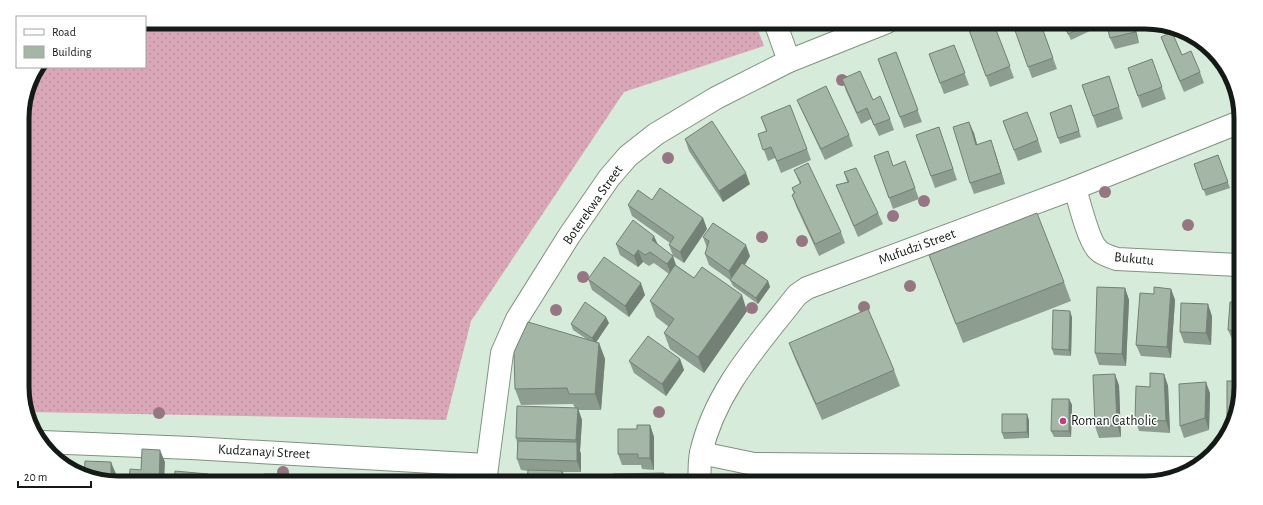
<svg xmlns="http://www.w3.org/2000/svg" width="1263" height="505" font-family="'Alegreya Sans',sans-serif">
<defs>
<pattern id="grass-dots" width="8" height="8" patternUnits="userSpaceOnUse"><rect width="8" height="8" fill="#daa7b9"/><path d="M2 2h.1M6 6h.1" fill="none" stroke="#ba8f9e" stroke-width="1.8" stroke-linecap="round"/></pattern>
</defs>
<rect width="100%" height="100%" fill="#d7ebda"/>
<polygon fill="url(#grass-dots)" points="145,22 755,22 764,46 624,92 471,321 446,420 27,412 24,405 22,112 32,76 39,67 145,67"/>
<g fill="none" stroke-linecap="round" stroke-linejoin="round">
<defs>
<g id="street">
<polyline points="775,22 789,61"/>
<path d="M1075,188C1079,202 1089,242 1098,250C1103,255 1111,257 1117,259L1238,265"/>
<polyline points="42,442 191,448 486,465"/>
<polyline points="701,453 754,464 1191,468"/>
<polyline points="485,483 502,353 517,319 569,236 609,178 628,156 656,134 716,98 789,61 887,22"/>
<path d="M699,483C700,473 699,462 701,453C715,390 759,344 797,295L807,288L1075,188L1240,122"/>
</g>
</defs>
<use href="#street" stroke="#7f9282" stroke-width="24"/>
<use href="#street" stroke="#fff" stroke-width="22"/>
</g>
<g fill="#977683">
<circle cx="842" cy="80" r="6"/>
<circle cx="668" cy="158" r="6"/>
<circle cx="1105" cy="192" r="6"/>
<circle cx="924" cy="201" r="6"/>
<circle cx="893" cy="216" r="6"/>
<circle cx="1188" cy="225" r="6"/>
<circle cx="762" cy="237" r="6"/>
<circle cx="802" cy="241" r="6"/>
<circle cx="583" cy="277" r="6"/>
<circle cx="910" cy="286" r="6"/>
<circle cx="864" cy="307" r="6"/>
<circle cx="752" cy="308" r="6"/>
<circle cx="556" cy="310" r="6"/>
<circle cx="659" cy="412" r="6"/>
<circle cx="159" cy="413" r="6"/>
<circle cx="283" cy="472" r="6"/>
</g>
<g fill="#8d9d90">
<polygon points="993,22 1014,78 990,87 969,30"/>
<polygon points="1012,22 1040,22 1057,69 1032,78"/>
<polygon points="1062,22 1091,22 1094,29 1071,40"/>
<polygon points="1106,22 1134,22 1139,43 1115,49 1110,38"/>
<polygon points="1161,37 1182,55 1200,72 1204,83 1184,92 1165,48"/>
<polygon points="954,45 969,85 944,94 929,54"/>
<polygon points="896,52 922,122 904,128 878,59"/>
<polygon points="1213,52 1217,55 1228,79 1224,80"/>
<polygon points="1152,59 1166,99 1142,108 1128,68"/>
<polygon points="1109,76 1123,119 1097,128 1082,85"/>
<polygon points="842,79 873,100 890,119 894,130 879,136 871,119 861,124 846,91"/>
<polygon points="797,100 849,135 853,146 825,160 802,111"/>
<polygon points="1071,105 1081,137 1060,144 1050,113"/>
<polygon points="761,117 807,149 811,160 781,173 775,158 768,161 758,134 766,131"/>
<polygon points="1003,121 1038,140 1042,152 1018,161"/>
<polygon points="939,127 957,180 935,188 916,135"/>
<polygon points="974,133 977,144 995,152 1005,184 974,194 970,183"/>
<polygon points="685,139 750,184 723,202 689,151"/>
<polygon points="1218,155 1230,188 1206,196 1194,164"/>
<polygon points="874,156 893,166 905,161 919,199 893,209"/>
<polygon points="794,170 841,232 845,243 819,256 796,206 792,195 794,194 792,188 800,184"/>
<polygon points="844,172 878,213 883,224 858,237 836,185 847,182"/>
<polygon points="652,200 703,218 707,229 684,263 673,256 669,245 670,243 632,216 628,205"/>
<polygon points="703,237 750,256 745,265 768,281 770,287 758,304 733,286 730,280 709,265 705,254 707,248"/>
<polygon points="616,244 657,244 676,265 694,278 747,311 704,373 670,349 664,333 669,327 656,317 650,301 669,274 654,263 649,266 643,262 638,267 620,255"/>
<polygon points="929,255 1064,282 1071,301 963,343"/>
<polygon points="588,279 645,295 629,317 592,290"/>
<polygon points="1125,288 1129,300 1126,366 1099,365 1095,353"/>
<polygon points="1171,289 1175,300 1171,358 1141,356 1136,345 1154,294"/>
<polygon points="1237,302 1237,342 1233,341 1228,330"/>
<polygon points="1212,316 1211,345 1184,343 1180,332"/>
<polygon points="1072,317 1071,356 1054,355 1052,349"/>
<polygon points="609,323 596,342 599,343 605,359 601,410 578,410 582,420 580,451 581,454 581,472 563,472 567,483 528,471 521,470 517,459 517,442 516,438 575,408 573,404 521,405 515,389 588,340 573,330 571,324"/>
<polygon points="789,343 894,370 900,386 822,420 795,359"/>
<polygon points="680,359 684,370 666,396 634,373 629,361"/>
<polygon points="1164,374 1168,386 1170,433 1139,431 1135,419 1150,387"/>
<polygon points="1236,381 1236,418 1231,425 1227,415"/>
<polygon points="1119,385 1121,437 1099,438 1095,426"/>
<polygon points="1210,393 1209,430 1184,438 1180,426"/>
<polygon points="1069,399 1072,405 1071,437 1054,437 1051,431"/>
<polygon points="1029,420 1029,438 1004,439 1002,433"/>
<polygon points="650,425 654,437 654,470 642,469 641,465 622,465 618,454 637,429"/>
</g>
<g fill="#738075">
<polygon points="1133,22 1134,22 1139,43 1135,32"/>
<polygon points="969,122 974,133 980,156 976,145"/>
<polygon points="991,140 995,152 1005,184 1001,173"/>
<polygon points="746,173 750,184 723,202 719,191"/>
<polygon points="703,218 707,229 684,263 680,252"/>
<polygon points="654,236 659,247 652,240"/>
<polygon points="746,245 750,256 733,282 729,271"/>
<polygon points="638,250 643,262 638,267 634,256"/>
<polygon points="673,256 677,268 672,276 667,264"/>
<polygon points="768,281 770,287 758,304 756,298"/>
<polygon points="641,283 645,295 629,317 625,306"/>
<polygon points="1125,288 1129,300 1126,366 1122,354"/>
<polygon points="1171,289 1175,300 1171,358 1167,347"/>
<polygon points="742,295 747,311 704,373 698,357"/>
<polygon points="1208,304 1212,316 1211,345 1206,333"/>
<polygon points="1070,311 1072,317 1071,356 1069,350"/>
<polygon points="606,317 609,323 595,344 592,338"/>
<polygon points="599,343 605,359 601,410 595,394"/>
<polygon points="680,359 684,370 666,396 662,384"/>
<polygon points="1115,374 1119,385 1121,437 1117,425"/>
<polygon points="1164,374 1168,386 1170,433 1166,421"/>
<polygon points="1206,382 1210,393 1209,430 1205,418"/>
<polygon points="1069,399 1072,405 1071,437 1069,431"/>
<polygon points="578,408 582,420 580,451 576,440"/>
<polygon points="1027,414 1029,420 1029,438 1027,432"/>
<polygon points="650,425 654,437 654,470 650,458"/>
<polygon points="577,442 581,454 581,472 577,461"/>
<polygon points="160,450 165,462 164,483 159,483"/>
<polygon points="111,462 116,474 115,482 111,482"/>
<polygon points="562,471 567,483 562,483"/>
<polygon points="664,473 668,483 664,483"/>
<polygon points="208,474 212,483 208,483"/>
<polygon points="289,474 293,483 290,483"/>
<polygon points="245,475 248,483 245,483"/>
</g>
<g fill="#a4b7a7" stroke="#738075">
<polygon points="989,22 993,22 1010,66 986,76 969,30"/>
<polygon points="1012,22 1040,22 1053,58 1028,67"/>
<polygon points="1063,22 1091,22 1091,23 1068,34"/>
<polygon points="1106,22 1133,22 1135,32 1110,38"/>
<polygon points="1172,32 1182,55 1191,51 1200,72 1180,81 1161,37"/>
<polygon points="954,45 965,73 940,83 929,54"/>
<polygon points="896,52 918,110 900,117 878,59"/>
<polygon points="1213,52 1217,55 1223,68 1220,69"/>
<polygon points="1152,59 1162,87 1138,96 1128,68"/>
<polygon points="860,71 873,100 880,96 890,119 874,125 867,108 857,113 842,79"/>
<polygon points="1109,76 1119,107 1093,116 1082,85"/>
<polygon points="826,86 849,135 821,149 797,100"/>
<polygon points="790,105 807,149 777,161 771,147 763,150 758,134 767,131 761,117"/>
<polygon points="1071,105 1079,131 1058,138 1050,113"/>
<polygon points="1027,112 1038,140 1014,150 1003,121"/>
<polygon points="712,121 746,173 719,191 685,139"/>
<polygon points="969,122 976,145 991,140 1001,173 970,183 953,127"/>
<polygon points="939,127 953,169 931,176 916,135"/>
<polygon points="888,151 893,166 905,161 915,188 889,198 874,156"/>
<polygon points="1218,155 1228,182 1203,190 1194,164"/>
<polygon points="808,163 841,232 815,244 792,195 795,193 792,188 801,183 794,170"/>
<polygon points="856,168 878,213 854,226 836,185 849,182 844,172"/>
<polygon points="660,188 703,218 680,252 669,245 674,237 628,205 638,190 652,200"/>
<polygon points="1037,213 1064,282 956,324 929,255"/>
<polygon points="633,220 654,236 652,240 673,256 667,264 650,252 645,255 638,250 634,256 616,244"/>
<polygon points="713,223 746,245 729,271 705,254 709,241 703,237"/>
<polygon points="604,257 641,283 625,306 588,279"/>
<polygon points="742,263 768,281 756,298 730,280"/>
<polygon points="675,265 694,278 702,267 742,295 698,357 664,333 674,319 650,301"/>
<polygon points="1097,287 1125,288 1122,354 1095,353"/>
<polygon points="1154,287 1171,289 1167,347 1136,345 1140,293 1154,294"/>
<polygon points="585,302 606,317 592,338 571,324"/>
<polygon points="1230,302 1237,302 1237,331 1228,330"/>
<polygon points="1181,303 1208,304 1206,333 1180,332"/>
<polygon points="868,309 894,370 816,404 789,343"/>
<polygon points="1053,310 1070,311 1069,350 1052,349"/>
<polygon points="528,322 599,343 595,394 569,394 567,388 515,389 514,352"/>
<polygon points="648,336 680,359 662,384 629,361"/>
<polygon points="1150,373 1164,374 1166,421 1135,419 1136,386 1150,387"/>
<polygon points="1115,374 1117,425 1095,426 1093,375"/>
<rect x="1227" y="381" width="9" height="34"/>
<polygon points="1206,382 1205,418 1180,426 1179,384"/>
<polygon points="1052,399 1069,399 1069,431 1051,431"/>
<polygon points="517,406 578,408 576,440 516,438"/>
<polygon points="1002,414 1027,414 1027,432 1002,433"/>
<polygon points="637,425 650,425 650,458 638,458 638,454 618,454 618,429 637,429"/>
<polygon points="518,441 577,442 577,461 517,459"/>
<polygon points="142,449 160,450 159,483 129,483 130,469 141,470"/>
<polygon points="85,461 111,462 111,482 87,478 84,476"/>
<polygon points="528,470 562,471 562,483 527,483"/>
<polygon points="175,471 208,474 208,483 174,483"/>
<polygon points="664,473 664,483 614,483 613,474"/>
<polygon points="264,474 289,474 290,483 264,483"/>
<polygon points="245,475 245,483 219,483 219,476"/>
<polygon points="308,477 337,479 337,483 308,483"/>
<rect x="354" y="480" width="27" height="3"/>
<polygon points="865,480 877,483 865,483"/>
</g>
<circle fill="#c33c7b" stroke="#fff" stroke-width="1.5" cx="1063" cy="421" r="4"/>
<g text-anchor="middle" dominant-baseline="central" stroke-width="3" stroke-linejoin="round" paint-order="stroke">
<g font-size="14" fill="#141b16" stroke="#fff">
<text transform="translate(593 205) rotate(-55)">Boterekwa Street</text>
<text transform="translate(917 247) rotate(-20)">Mufudzi Street</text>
<text transform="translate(1134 259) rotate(6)">Bukutu</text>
<text transform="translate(264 452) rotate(3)">Kudzanayi Street</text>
</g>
<g font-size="14" fill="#141b16" stroke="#fff" text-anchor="start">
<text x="1071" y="421">Roman Catholic</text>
</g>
</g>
<path d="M0 0H1263V505H0ZM118 29H1145A89 89 0 0 1 1234 118V387A89 89 0 0 1 1145 476H118A89 89 0 0 1 29 387V118A89 89 0 0 1 118 29Z" fill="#fff" fill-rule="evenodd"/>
<path fill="none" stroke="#141b16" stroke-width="5" d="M118 29H1145A89 89 0 0 1 1234 118V387A89 89 0 0 1 1145 476H118A89 89 0 0 1 29 387V118A89 89 0 0 1 118 29Z"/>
<rect x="16" y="16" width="130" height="52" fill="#ffffff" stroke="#a1a4a2"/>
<rect x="24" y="29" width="20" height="6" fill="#ffffff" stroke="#a1a4a2"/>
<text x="52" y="36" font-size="12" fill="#141b16">Road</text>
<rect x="24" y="46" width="20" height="12" fill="#a4b7a7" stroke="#a1a4a2"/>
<text x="52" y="56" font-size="12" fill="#141b16">Building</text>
<path d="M18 481v6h73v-6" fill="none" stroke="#141b16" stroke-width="2"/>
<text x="24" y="481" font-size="12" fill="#141b16" stroke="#ffffff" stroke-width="3" paint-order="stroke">20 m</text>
</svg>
